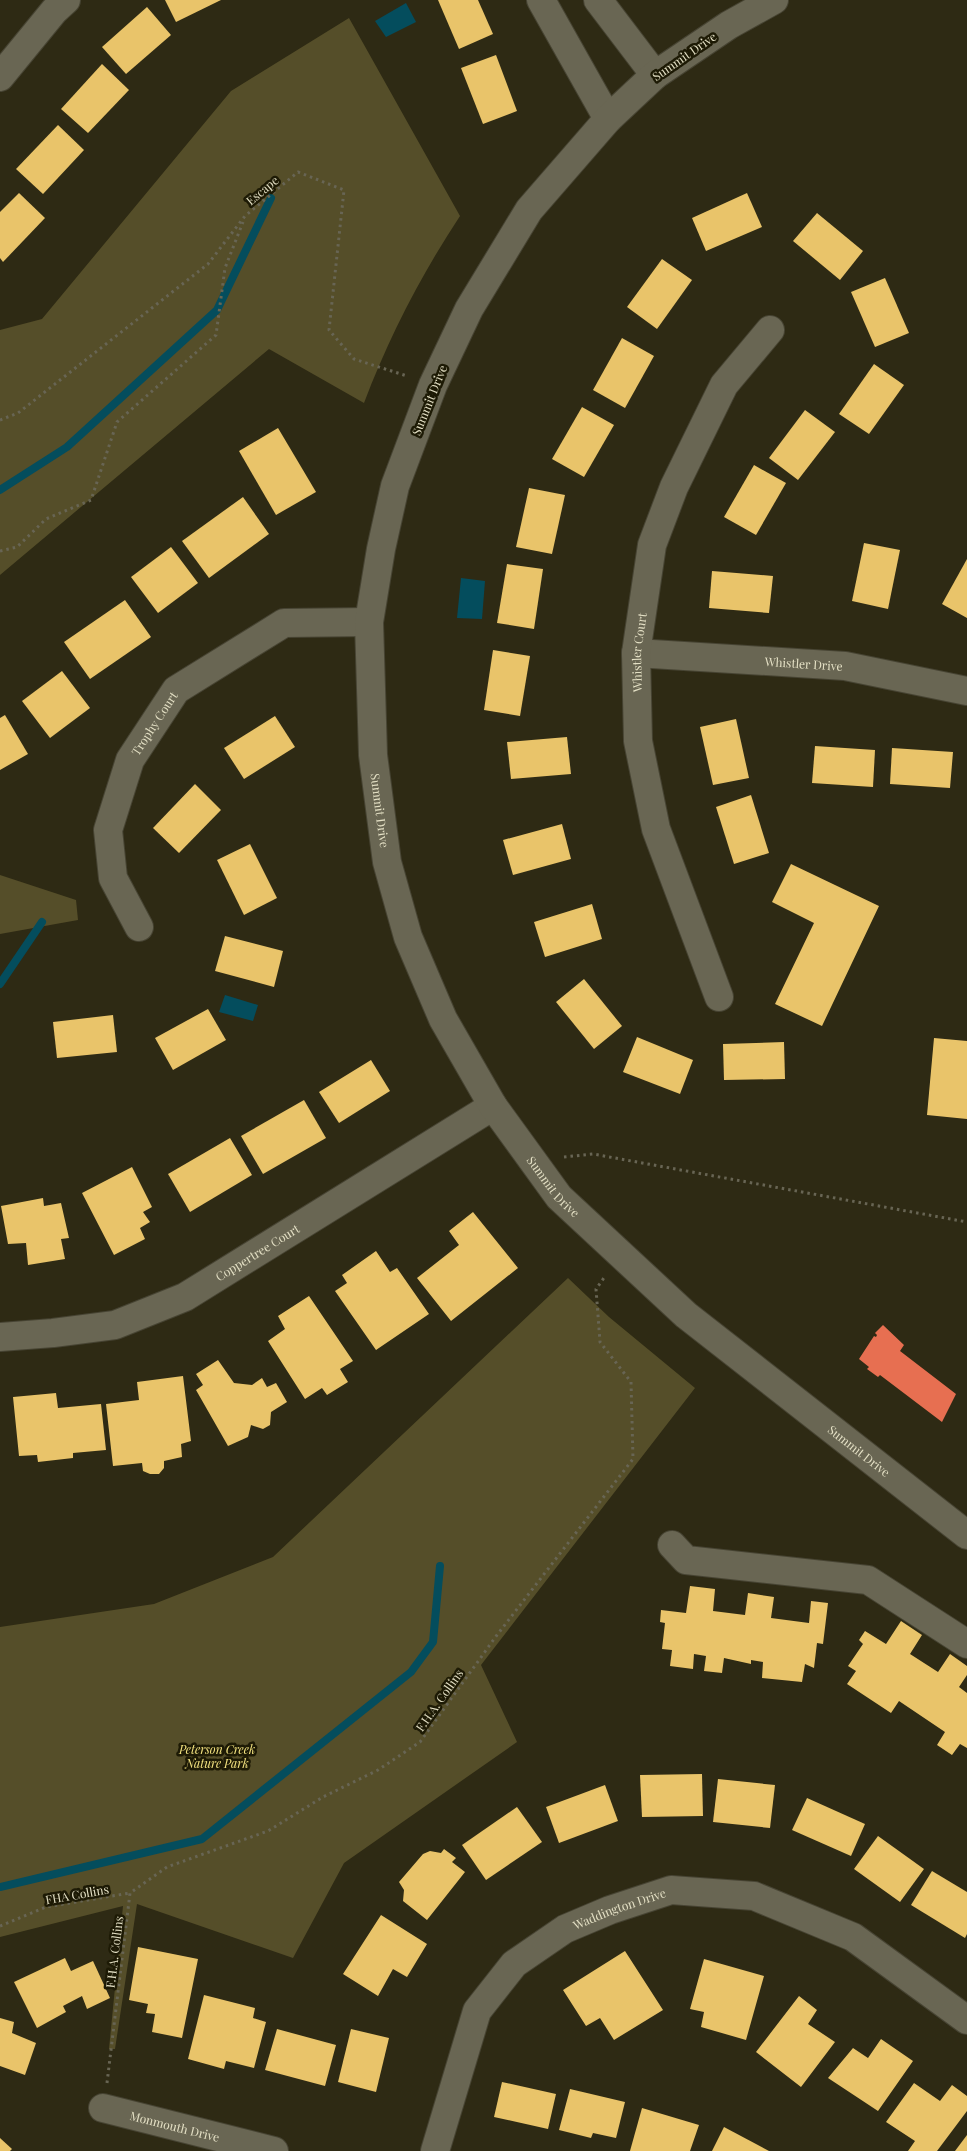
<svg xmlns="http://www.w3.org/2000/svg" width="967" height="2151" font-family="'Playfair Display',serif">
<rect width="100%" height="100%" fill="#2e2a14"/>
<g fill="#554e29">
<path d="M349,18L460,216C421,275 389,337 364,403L269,349L0,575V330L42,319L231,91Z"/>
<polygon points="0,875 76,900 78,920 0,934"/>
<polygon points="568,1278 609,1317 695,1388 481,1665 517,1742 344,1863 293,1958 137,1904 115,2049 109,2049 123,1906 0,1937 0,1627 154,1604 273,1557"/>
</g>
<g fill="#044d5d">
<polygon points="406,3 416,22 386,37 375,21"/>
<polygon points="461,578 485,581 482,619 457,618"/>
<polygon points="225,995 258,1005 253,1021 219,1012"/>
</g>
<g fill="#e9c46a">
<polygon points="165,0 221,0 176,22"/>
<polygon points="438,0 478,0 493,34 459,49"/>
<polygon points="147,7 171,35 126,74 102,47"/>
<polygon points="496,55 517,111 483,124 461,68"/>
<polygon points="102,64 129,90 88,133 61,109"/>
<polygon points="58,125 84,150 43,194 16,169"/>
<polygon points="19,193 45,218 3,262 0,258 0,212"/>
<polygon points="747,193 762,227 706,251 692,218"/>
<polygon points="817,213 863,251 840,280 793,241"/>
<polygon points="662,259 692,280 657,329 627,307"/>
<polygon points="885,278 909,333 875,347 851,292"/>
<polygon points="622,338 654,356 625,408 593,390"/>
<polygon points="874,364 904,385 869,434 839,414"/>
<polygon points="582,407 614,425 584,477 552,459"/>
<polygon points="805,410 835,432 798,480 769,458"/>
<polygon points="278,428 316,492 276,515 239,451"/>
<polygon points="754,465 786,483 756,535 724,517"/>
<polygon points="529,488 565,495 552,554 516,547"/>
<polygon points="243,497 269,534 209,578 182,541"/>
<polygon points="864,543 900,550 888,609 852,601"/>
<polygon points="171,547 198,583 158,613 131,577"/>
<polygon points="967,559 967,618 942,604"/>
<polygon points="507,564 543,569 534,629 497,623"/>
<polygon points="712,571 773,576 769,613 709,608"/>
<polygon points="125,600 151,637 90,679 64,642"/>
<polygon points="493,650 530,656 520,716 484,710"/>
<polygon points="62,671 90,708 50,738 22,701"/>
<polygon points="5,715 28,754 0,770 0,718"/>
<polygon points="275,716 295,747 244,779 224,748"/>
<polygon points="736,719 749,778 713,785 700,727"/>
<polygon points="567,737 571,774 511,779 507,742"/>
<polygon points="815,746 875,750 873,787 812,783"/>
<polygon points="892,748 953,752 950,788 890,784"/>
<polygon points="195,784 221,810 179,853 153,828"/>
<polygon points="751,795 769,853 734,864 716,807"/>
<polygon points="562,824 571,859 513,875 503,840"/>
<polygon points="250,844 277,898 244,915 217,860"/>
<polygon points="791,864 879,906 822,1026 775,1004 814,923 772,902"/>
<polygon points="592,904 602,939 545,957 534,922"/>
<polygon points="225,936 283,951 274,987 215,971"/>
<polygon points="584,979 622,1026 594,1049 556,1002"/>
<polygon points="208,1009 226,1040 173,1070 155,1038"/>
<polygon points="113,1015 117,1052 57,1058 53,1022"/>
<polygon points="637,1037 693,1060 680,1094 623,1072"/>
<polygon points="934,1038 967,1041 967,1119 927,1115"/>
<polygon points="784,1042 785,1079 724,1080 723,1044"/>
<polygon points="371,1060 390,1091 339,1123 319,1092"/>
<polygon points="304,1100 326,1138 263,1174 241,1136"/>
<polygon points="230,1138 252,1175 190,1212 168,1174"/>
<polygon points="132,1167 152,1207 143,1212 150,1222 140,1228 145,1239 114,1255 82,1193"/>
<polygon points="43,1198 44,1206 61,1203 69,1238 61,1239 65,1259 28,1265 26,1243 8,1244 1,1206"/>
<polygon points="473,1212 518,1268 451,1321 417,1278 459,1245 449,1231"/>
<polygon points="376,1251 390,1272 397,1268 429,1314 376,1350 335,1291 347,1283 342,1275"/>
<polygon points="309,1296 353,1361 340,1369 348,1382 327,1395 322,1388 305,1399 268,1341 285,1329 278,1316"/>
<polygon points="218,1360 234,1383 252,1385 262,1378 267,1387 276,1383 287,1402 271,1412 270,1425 263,1429 251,1425 248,1437 228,1446 196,1390 203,1385 196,1374"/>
<polygon points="183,1376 191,1441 181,1444 182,1457 164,1461 164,1468 159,1474 150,1474 143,1471 142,1463 113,1466 106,1404 139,1400 137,1382"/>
<polygon points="56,1393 58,1408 101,1404 106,1450 73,1453 73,1458 38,1462 37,1455 19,1456 13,1397"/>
<polygon points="690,1586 715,1589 713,1611 745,1615 748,1593 774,1597 771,1618 809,1623 811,1601 828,1603 823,1644 817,1643 814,1668 805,1664 802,1682 762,1678 763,1662 751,1660 751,1664 724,1658 722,1673 704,1671 706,1656 694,1654 693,1669 670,1666 672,1650 662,1649 665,1623 660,1622 661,1610 686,1613"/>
<polygon points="901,1621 922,1635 910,1654 938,1672 950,1654 967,1666 967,1675 959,1687 967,1693 967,1748 960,1744 952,1755 937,1745 945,1732 899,1701 891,1713 847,1684 856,1671 848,1666 863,1644 859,1640 865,1631 886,1644"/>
<polygon points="702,1774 703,1816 642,1817 640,1775"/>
<polygon points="718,1779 775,1785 770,1828 713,1822"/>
<polygon points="605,1785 618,1821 559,1843 546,1807"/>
<polygon points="807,1798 865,1824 851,1856 792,1830"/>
<polygon points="517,1807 542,1842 486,1880 462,1845"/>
<polygon points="878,1836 924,1869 900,1902 854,1869"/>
<polygon points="444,1849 456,1858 452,1862 465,1872 427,1920 403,1901 404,1890 399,1882 423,1854 430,1851 441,1853"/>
<polygon points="932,1871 967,1892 967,1934 965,1938 911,1905"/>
<polygon points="381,1915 427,1944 407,1977 393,1969 378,1996 343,1974"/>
<polygon points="138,1947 198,1959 182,2038 152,2032 155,2014 146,2013 148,2004 129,2000"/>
<polygon points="625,1951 663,2010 614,2040 600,2018 586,2026 563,1990"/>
<polygon points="65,1958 71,1971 93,1961 110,1998 87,2009 82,1996 63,2006 66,2012 37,2028 14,1982"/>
<polygon points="704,1959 764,1976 746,2040 701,2027 704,2012 690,2009"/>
<polygon points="204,1995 255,2008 253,2018 266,2022 254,2068 226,2061 224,2069 188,2059"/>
<polygon points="799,1996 817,2010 808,2024 835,2042 801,2087 756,2052"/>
<polygon points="0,2018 14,2022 12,2033 36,2043 25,2075 0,2066"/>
<polygon points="277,2029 336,2045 325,2086 265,2070"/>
<polygon points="351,2029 389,2038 376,2092 338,2082"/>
<polygon points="881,2039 913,2061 878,2111 828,2078 853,2048 868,2058"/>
<polygon points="502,2082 556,2094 548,2129 494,2117"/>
<polygon points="914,2083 940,2101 952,2085 967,2096 967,2111 937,2151 908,2151 915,2141 886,2122"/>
<polygon points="570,2089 625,2102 616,2138 593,2133 591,2138 559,2130"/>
<polygon points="642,2108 699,2125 690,2151 630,2151"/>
<polygon points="724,2127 769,2151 712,2151"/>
<polygon points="967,2135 967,2151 955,2151"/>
<polygon points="0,2138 12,2149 10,2151 0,2151"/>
</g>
<polygon fill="#e76f51" points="883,1325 904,1345 900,1351 956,1394 942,1422 880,1375 878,1377 867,1369 869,1367 859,1359 874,1336 876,1337 877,1335 875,1333"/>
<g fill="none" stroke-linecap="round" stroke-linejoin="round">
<g stroke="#044d5d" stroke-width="8">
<polyline points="0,490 67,447 217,310 271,198"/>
<polyline points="0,984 42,922"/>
<polyline points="0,1887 202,1839 411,1672 433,1642 440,1566"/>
</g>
<defs>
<g id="minor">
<polyline points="541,0 608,119"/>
<polyline points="598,0 655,75"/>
<polyline points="0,77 54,11 66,0"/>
<path id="s1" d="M636,653L845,666L967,691"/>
<path id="s2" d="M139,927L113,878L108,830L130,760L176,690L284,623L369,622"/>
<path id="s3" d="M719,997L656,829L638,741L636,653L652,545L674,487L724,385L770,330"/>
<path id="s4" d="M0,1337L53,1333L115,1325L185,1297L493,1106"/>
<polyline points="672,1545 686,1560 868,1580 967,1644"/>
<path id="s5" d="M103,2108L274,2151"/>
<path id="s6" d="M435,2151L477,2011L514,1964L565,1929L610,1910L671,1890L754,1896L853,1937L967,2020"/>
</g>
<g id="secondary">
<path id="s7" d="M774,0L729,25L655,75L608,119L529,210L469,309L433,385L395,486L381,549L369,622L373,755L387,862L408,937L443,1019L493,1106L559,1197L686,1315L967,1535"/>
</g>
</defs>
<use href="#minor" stroke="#474433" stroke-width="30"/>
<use href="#secondary" stroke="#474433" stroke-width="30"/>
<g stroke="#686554" stroke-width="3" stroke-dasharray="2.5 4" stroke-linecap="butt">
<polyline points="0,420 18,413 208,264 245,216 298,172 344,190 329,330 354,359 407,376"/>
<polyline points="0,551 17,547 46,519 91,500 117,422 216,335 225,268 243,222"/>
<polyline points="564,1157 593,1154 967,1222"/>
<polyline points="0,1926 46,1907 130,1893"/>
<polyline points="107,2083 130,1893 167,1867 268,1831 323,1797 378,1770 420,1742 497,1635 633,1459 631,1382 600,1342 596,1289 606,1275"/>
</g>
<use href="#minor" stroke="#696653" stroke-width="28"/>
<use href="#secondary" stroke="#696653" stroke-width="28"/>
</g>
<g text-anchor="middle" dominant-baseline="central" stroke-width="5" stroke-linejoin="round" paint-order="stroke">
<g font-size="12" fill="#e4e0c5" stroke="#1d1a05">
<text transform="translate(684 56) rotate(-35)">Summit Drive</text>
<text transform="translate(262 190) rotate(-40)">Escape</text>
<text transform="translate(429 400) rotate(-68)">Summit Drive</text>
<text stroke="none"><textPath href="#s3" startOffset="358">Whistler Court</textPath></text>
<text stroke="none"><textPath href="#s1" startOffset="168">Whistler Drive</textPath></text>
<text stroke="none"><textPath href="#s2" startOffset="221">Trophy Court</textPath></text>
<text stroke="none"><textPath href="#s7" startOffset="961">Summit Drive</textPath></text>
<text stroke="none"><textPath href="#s7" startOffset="1381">Summit Drive</textPath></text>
<text stroke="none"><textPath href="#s4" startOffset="276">Coppertree Court</textPath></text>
<text stroke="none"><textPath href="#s7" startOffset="1786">Summit Drive</textPath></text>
<text transform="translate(439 1700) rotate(-55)">F.H.A. Collins</text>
<text transform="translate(77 1894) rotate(-10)">FHA Collins</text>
<text stroke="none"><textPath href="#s6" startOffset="326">Waddington Drive</textPath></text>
<text transform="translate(114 1952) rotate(-83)">F.H.A. Collins</text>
<text stroke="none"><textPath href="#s5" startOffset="74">Monmouth Drive</textPath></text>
</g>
<g font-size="12" font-style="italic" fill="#f5e481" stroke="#1d1a05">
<text x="217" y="1749">Peterson Creek<tspan x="217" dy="14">Nature Park</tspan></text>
</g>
</g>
</svg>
